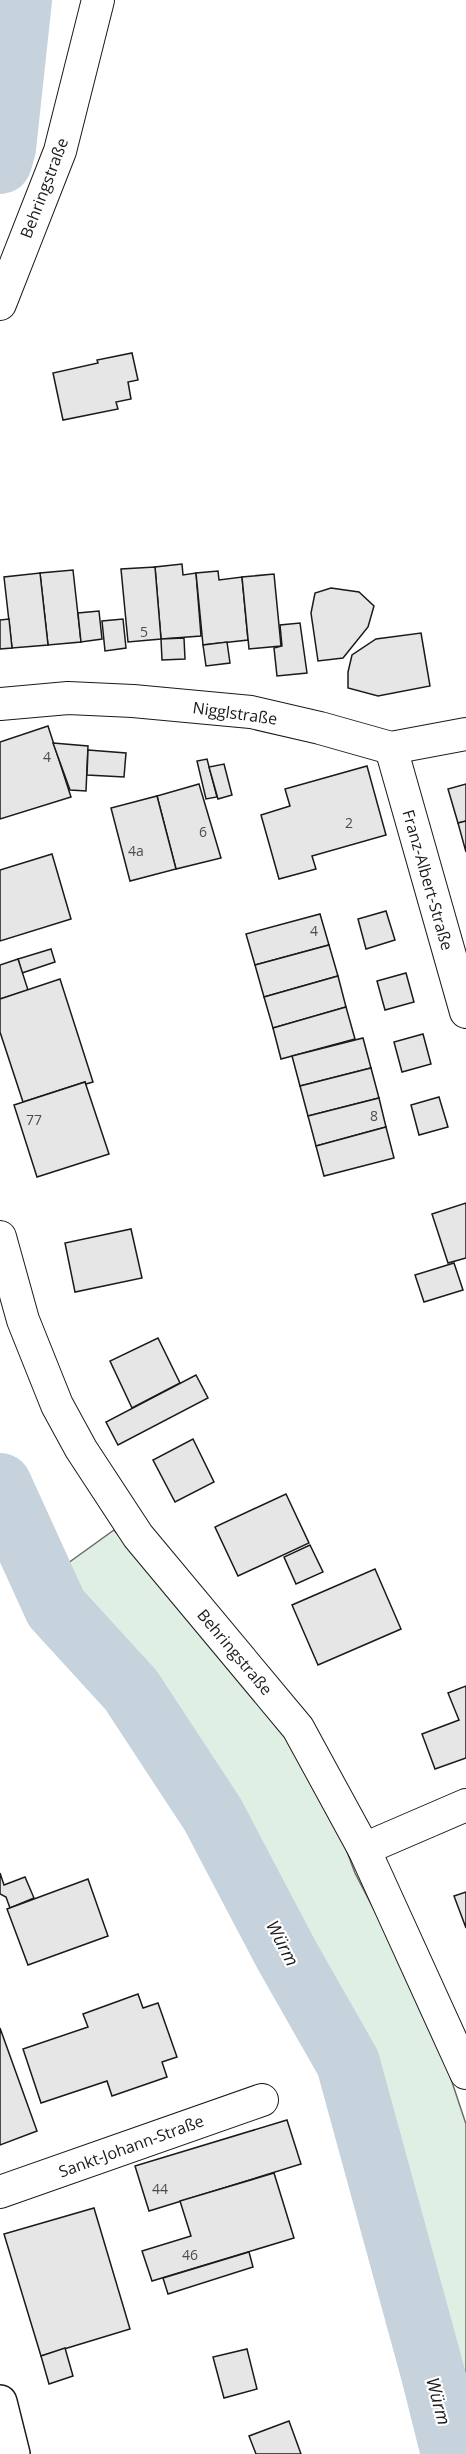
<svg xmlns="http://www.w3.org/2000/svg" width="466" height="2454" font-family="'Open Sans',sans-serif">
<rect width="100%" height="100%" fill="#fff"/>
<polygon fill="#e0efe3" stroke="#6a6a6a" stroke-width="1.5" points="114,1530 312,1758 355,1873 403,1966 445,2061 466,2124 466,2420 448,2366 386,2091 364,2044 291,1930 218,1778 142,1660 57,1571"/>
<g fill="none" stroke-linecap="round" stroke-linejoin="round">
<g stroke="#c6d2dc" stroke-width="64">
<polyline points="0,162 4,148 20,0"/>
<polyline points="0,1485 56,1608 131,1690 213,1815 286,1954 348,2063 433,2374 453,2454"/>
</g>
</g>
<g fill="#e6e6e6" stroke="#1a1a1a" stroke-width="1.5">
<polygon points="132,353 138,380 128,382 131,399 116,402 118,409 63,420 53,373 98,363 97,360"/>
<polygon points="182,564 183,575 196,573 201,636 161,639 155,567"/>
<polygon points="155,567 161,639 128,642 121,569"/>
<polygon points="73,570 81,642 48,645 40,573"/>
<polygon points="218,571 219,580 242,577 248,640 203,645 196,573"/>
<polygon points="40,573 48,645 12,648 4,577"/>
<polygon points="274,574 281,646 249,649 242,577"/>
<polygon points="331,588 359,592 374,606 368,627 343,658 318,661 311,613 315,593"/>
<polygon points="99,611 102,639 81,642 78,613"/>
<polygon points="9,619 12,648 0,649 0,620"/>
<polygon points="123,619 126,648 105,651 102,621"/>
<polygon points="300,623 307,673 277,676 274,648 282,646 280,625"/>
<polygon points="421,633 430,686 378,696 348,688 348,672 352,655 376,639"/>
<polygon points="184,638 185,659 162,660 161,639"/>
<polygon points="227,642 230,663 206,666 203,645"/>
<polygon points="48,726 71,797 0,819 0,742"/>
<polygon points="53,743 88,746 86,791 70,790"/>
<polygon points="88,750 126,753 124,777 87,775"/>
<polygon points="207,759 217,797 206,799 197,761"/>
<polygon points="224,764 232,795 218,799 209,767"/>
<polygon points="367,766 386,835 312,856 316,869 279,879 261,815 290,806 285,789"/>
<polygon points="199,784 221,858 176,869 157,796"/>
<polygon points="466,784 466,821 458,823 448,789"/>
<polygon points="157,796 176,869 130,881 111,808"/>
<polygon points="466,821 466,852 458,823"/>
<polygon points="52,854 71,919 0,941 0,870"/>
<polygon points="386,911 395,940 366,949 358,919"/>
<polygon points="320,914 329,945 255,965 246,934"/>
<polygon points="329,945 338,976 264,997 255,965"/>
<polygon points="51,949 55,962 22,973 18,959"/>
<polygon points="18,959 28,990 0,999 0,965"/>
<polygon points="406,973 414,1002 385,1010 377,981"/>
<polygon points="338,976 346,1007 273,1028 264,997"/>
<polygon points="60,979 93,1082 86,1084 85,1082 23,1102 0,1032 0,999"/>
<polygon points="346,1007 355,1039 281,1059 273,1028"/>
<polygon points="423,1034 431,1064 402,1072 394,1042"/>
<polygon points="363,1038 371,1068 300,1086 292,1056"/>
<polygon points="371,1068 379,1098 308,1116 300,1086"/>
<polygon points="85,1082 109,1154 37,1177 14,1105"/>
<polygon points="439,1097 448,1127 419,1135 411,1105"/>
<polygon points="379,1098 386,1127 316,1146 308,1116"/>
<polygon points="386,1127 394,1158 324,1176 316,1146"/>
<polygon points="466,1203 466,1258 448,1263 432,1214"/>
<polygon points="131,1229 142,1278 75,1292 65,1243"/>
<polygon points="454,1263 463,1290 424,1302 415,1275"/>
<polygon points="158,1338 180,1383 132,1408 110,1361"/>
<polygon points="196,1375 208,1398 118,1445 106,1422"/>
<polygon points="193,1439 214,1482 175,1502 153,1460"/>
<polygon points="286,1494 309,1543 238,1576 215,1527"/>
<polygon points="310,1545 323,1572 296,1584 284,1557"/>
<polygon points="375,1569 401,1629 318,1665 292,1605"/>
<polygon points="466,1686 466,1758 435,1769 422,1734 459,1720 448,1693"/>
<polygon points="0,1873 4,1885 25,1877 34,1898 10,1908 6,1897 0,1894"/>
<polygon points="88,1879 108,1936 28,1965 7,1909"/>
<polygon points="466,1892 466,1928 454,1896"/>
<polygon points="138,1994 143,2008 158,2003 177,2057 162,2062 167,2077 112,2096 107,2081 41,2103 23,2049 88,2027 83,2014"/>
<polygon points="0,2028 37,2131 0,2145"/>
<polygon points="287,2120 301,2164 149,2211 135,2166"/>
<polygon points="274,2173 294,2238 152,2281 142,2251 191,2236 180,2201"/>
<polygon points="94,2208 130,2329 41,2356 4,2234"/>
<polygon points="249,2252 253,2267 168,2294 163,2278"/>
<polygon points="65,2348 73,2376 49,2384 41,2356"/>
<polygon points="247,2349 257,2389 224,2398 213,2357"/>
<polygon points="289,2421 301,2454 256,2454 249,2436"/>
</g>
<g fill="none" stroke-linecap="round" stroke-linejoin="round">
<defs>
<g id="minor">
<polyline points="0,304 60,151 98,0"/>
<polyline points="0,704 68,698 133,701 251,712 320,728 391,748 466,734"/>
<polyline points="391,748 466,1012"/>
<polyline points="0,1237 23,1320 57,1405 81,1449 138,1536 298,1728 364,1849 466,2073"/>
<polyline points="364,1849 466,1805"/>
<polyline points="0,2192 262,2100"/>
</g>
<polyline id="secondary" points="0,2402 13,2454"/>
</defs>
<use href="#minor" stroke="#1a1a1a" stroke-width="34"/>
<use href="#secondary" stroke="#1a1a1a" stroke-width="36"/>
<use href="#minor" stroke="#fff" stroke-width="32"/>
<use href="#secondary" stroke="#fff" stroke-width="33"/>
</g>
<g text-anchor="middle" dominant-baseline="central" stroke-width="4.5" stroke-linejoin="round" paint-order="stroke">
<g font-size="14" fill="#4d4d4d">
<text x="144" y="631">5</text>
<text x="47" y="756">4</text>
<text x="349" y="822">2</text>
<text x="203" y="831">6</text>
<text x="136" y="850">4a</text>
<text x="314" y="930">4</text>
<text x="374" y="1115">8</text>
<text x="34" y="1119">77</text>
<text x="160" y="2188">44</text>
<text x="190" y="2254">46</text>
</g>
<g font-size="16" fill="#1a1a1a" stroke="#fff">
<text transform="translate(44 188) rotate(-69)">Behringstraße</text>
<text transform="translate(235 713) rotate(8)">Nigglstraße</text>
<text transform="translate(428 880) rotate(74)">Franz-Albert-Straße</text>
<text transform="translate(235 1652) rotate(50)">Behringstraße</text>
<text transform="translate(131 2146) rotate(-20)">Sankt-Johann-Straße</text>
</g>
<g font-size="18" font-style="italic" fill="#1a1a1a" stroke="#fff">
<text transform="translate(283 1943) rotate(62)">Würm</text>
<text transform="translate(439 2401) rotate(75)">Würm</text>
</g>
</g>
</svg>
